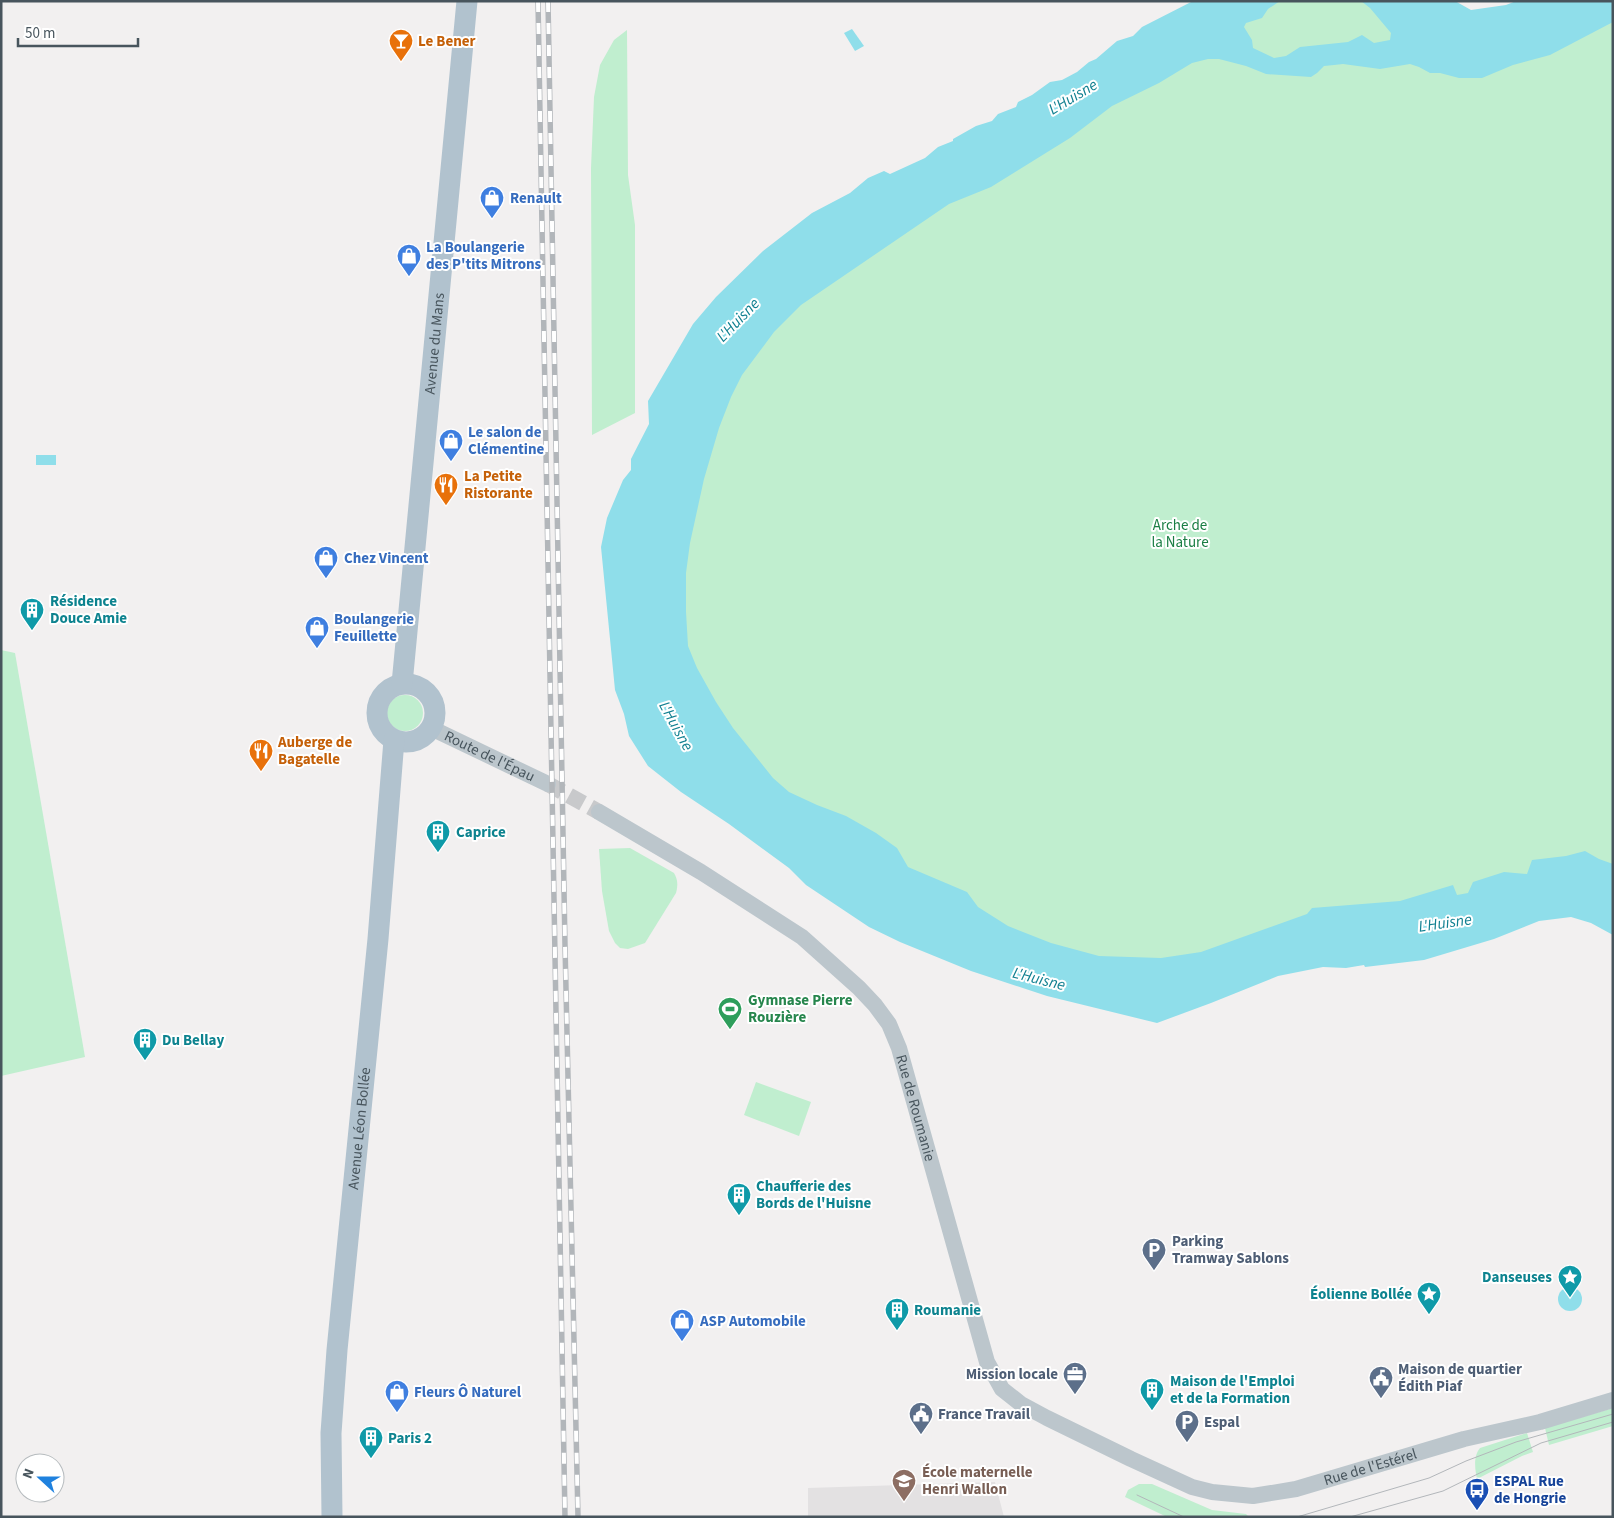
<svg xmlns="http://www.w3.org/2000/svg" width="1614" height="1518" font-family="'Source Sans 3',sans-serif">
<rect width="100%" height="100%" fill="#f2f0f0"/>
<polygon fill="#e3e1e2" points="995,1482 1004,1517 808,1517 808,1488"/>
<g fill="#c0eecf">
<polygon points="1247,1 1411,1 1447,37 1613,1 1613,909 1550,908 1141,1001 690,754 671,459 711,348"/>
<polygon points="627,30 628,175 635,225 635,413 592,435 591,168 594,97 600,65 614,40"/>
<polygon points="1,650 15,653 85,1057 1,1076"/>
<circle cx="405" cy="713" r="18"/>
<path d="M630,848L674,873C678,880 678,885 676,893L645,943L628,949L620,948L615,943L609,931L602,891L599,849Z"/>
<polygon points="756,1082 811,1102 799,1136 744,1115"/>
<polygon points="1613,1408 1613,1426 1549,1445 1545,1428"/>
<path d="M1527,1433L1533,1452L1522,1456L1477,1479C1475,1470 1473,1456 1480,1448Z"/>
<polygon points="1139,1484 1152,1484 1212,1510 1246,1514 1249,1517 1167,1517 1125,1497 1128,1490"/>
</g>
<g fill="#8fdeea">
<polygon points="1193,1 1280,1 1268,9 1262,18 1246,23 1244,27 1252,40 1253,48 1274,58 1286,56 1300,47 1348,42 1362,35 1374,43 1390,40 1391,33 1370,8 1361,1 1455,1 1471,10 1506,5 1516,1 1613,1 1613,22 1550,55 1513,65 1482,78 1459,78 1440,73 1430,73 1419,67 1410,64 1380,69 1343,64 1334,65 1324,66 1317,73 1311,77 1266,74 1246,66 1219,59 1208,59 1192,63 1159,83 1112,106 1070,138 991,187 949,204 801,305 774,332 742,375 731,397 719,428 704,479 690,543 686,573 686,612 688,646 697,668 716,702 733,728 773,778 789,792 817,805 846,816 876,833 897,848 908,867 967,892 978,907 1008,926 1051,943 1099,956 1161,958 1201,952 1307,914 1312,908 1400,901 1453,885 1457,895 1468,893 1473,882 1504,872 1527,874 1532,860 1566,856 1585,851 1599,859 1613,864 1613,935 1591,923 1571,917 1539,921 1494,939 1424,960 1365,967 1364,965 1346,968 1323,967 1278,976 1211,1003 1157,1023 1047,996 971,971 900,942 869,927 806,885 789,868 729,824 681,792 648,766 629,736 624,714 615,690 601,547 607,518 623,480 631,470 631,459 649,424 648,401 693,324 716,297 763,251 812,213 850,193 868,178 884,171 890,174 925,158 938,147 953,141 953,139 976,126 992,121 998,114 1016,107 1018,102 1032,95 1050,82 1062,80 1077,72 1089,62 1096,59 1117,41 1133,36 1142,27"/>
<polygon points="852,29 864,46 855,51 844,33"/>
<rect x="36" y="455" width="20" height="10"/>
<circle cx="1570" cy="1299" r="12"/>
</g>
<g fill="none" stroke-linecap="round" stroke-linejoin="round">
<polyline stroke="#c8c9cb" stroke-width="16" stroke-dasharray="16 8" stroke-linecap="butt" points="548,784 599,812"/>
<g stroke="#bcc6cc" stroke-width="16">
<path id="s1" d="M431,728L548,784"/>
<path id="s2" d="M599,812L701,872L802,937L859,988L875,1005L889,1024L899,1048L987,1362L1002,1389L1021,1404L1047,1418L1131,1459L1192,1487L1212,1492L1253,1496L1296,1489L1464,1439L1540,1422L1613,1400"/>
</g>
<g stroke="#b1c2ce" stroke-width="21">
<circle cx="406" cy="713" r="29"/>
<path id="s3" d="M402,684L467,1"/>
<path id="s4" d="M332,1517L331,1433L337,1350L378,939L394,740"/>
</g>
<g stroke="#b2b6ba" stroke-width="1">
<polyline points="1137,1495 1184,1517"/>
<polyline points="1297,1517 1429,1478 1466,1461 1516,1442 1613,1414"/>
<polyline points="1350,1517 1443,1491 1541,1443 1613,1422"/>
</g>
<defs>
<g id="rail">
<polyline points="538,1 565,1517"/>
<polyline points="548,1 565,945 578,1517"/>
</g>
</defs>
<use href="#rail" stroke="#b2b6ba" stroke-width="5.5"/>
<use href="#rail" stroke="#fff" stroke-width="4" stroke-dasharray="11" stroke-linecap="butt"/>
</g>
<defs>
<symbol id="bar-pin" viewBox="-11 -11 22 30"><path d="M0 17L-7.5 6A9.5 9.5 0 1 1 7.5 6Z" fill="#e8710a" stroke="#fff"/><path d="M-6-5H6L.8 .8V4.5H3.5V6h-7V4.5H-.8V.8Z" fill="#fff"/></symbol>
<symbol id="shop-pin" viewBox="-11 -11 22 30"><path d="M0 17L-7.5 6A9.5 9.5 0 1 1 7.5 6Z" fill="#3f7fe0" stroke="#fff"/><path d="M-5-2.5h2.3a2.7 3.5 0 0 1 5.4 0H5L5.5 6h-11ZM-1.5-2.5h3a1.5 2.3 0 0 0-3 0Z" fill="#fff"/></symbol>
<symbol id="restaurant-pin" viewBox="-11 -11 22 30"><path d="M0 17L-7.5 6A9.5 9.5 0 1 1 7.5 6Z" fill="#e8710a" stroke="#fff"/><path d="M-5-6h1v4h1v-4h1v4h1v-4h1v5L-1.5 .5V6h-2V.5L-5-1ZM5-6V6H3V1.5H1.5Q1.5-4 5-6Z" fill="#fff"/></symbol>
<symbol id="building-pin" viewBox="-11 -11 22 30"><path d="M0 17L-7.5 6A9.5 9.5 0 1 1 7.5 6Z" fill="#0f9aa8" stroke="#fff"/><path d="M-4-6H4V6H1V3H-1V6H-4ZM-2.5-4.3h1.7v1.8h-1.7ZM.8-4.3h1.7v1.8H.8ZM-2.5-1h1.7V.8h-1.7ZM.8-1h1.7V.8H.8Z" fill="#fff"/></symbol>
<symbol id="stadium-pin" viewBox="-11 -11 22 30"><path d="M0 17L-7.5 6A9.5 9.5 0 1 1 7.5 6Z" fill="#2e9e5b" stroke="#fff"/><path d="M0-5a6.5 5 0 1 0 0 10a6.5 5 0 1 0 0-10ZM-3.5-1.8h7v3.6h-7Z" fill="#fff"/></symbol>
<symbol id="parking-pin" viewBox="-11 -11 22 30"><path d="M0 17L-7.5 6A9.5 9.5 0 1 1 7.5 6Z" fill="#5c6f8a" stroke="#fff"/><path d="M-3.5-5.5H1a3.5 3.5 0 0 1 0 7H-1V5.5H-3.5ZM-1-3.4V-.6H.8a1.4 1.4 0 0 0 0-2.8Z" fill="#fff"/></symbol>
<symbol id="sight-pin" viewBox="-11 -11 22 30"><path d="M0 17L-7.5 6A9.5 9.5 0 1 1 7.5 6Z" fill="#0f9aa8" stroke="#fff"/><path d="M0-6L1.8-2.2L6-1.7L2.9 1.2L3.7 5.4L0 3.3L-3.7 5.4L-2.9 1.2L-6-1.7L-1.8-2.2Z" fill="#fff"/></symbol>
<symbol id="office-pin" viewBox="-11 -11 22 30"><path d="M0 17L-7.5 6A9.5 9.5 0 1 1 7.5 6Z" fill="#5c6f8a" stroke="#fff"/><path d="M-6-3h4V-5.5h4V-3h4V5H-6ZM-1-4.5V-3h2v-1.5ZM-6 0V1H6V0Z" fill="#fff"/></symbol>
<symbol id="civic-pin" viewBox="-11 -11 22 30"><path d="M0 17L-7.5 6A9.5 9.5 0 1 1 7.5 6Z" fill="#5c6f8a" stroke="#fff"/><path d="M-.6-6.5H3V-4.5H.6V-3L4-1V1h2V6H-6V1h2V-1L-.6-3ZM-1.2 2.5V6h2.4V2.5Z" fill="#fff"/></symbol>
<symbol id="school-pin" viewBox="-11 -11 22 30"><path d="M0 17L-7.5 6A9.5 9.5 0 1 1 7.5 6Z" fill="#8d6e63" stroke="#fff"/><path d="M0-5L7-2L0 1L-7-2ZM-4 1L0 2.5L4 1V4Q0 6-4 4Z" fill="#fff"/></symbol>
<symbol id="bus-pin" viewBox="-11 -11 22 30"><path d="M0 17L-7.5 6A9.5 9.5 0 1 1 7.5 6Z" fill="#1a4fb4" stroke="#fff"/><path d="M-5-6H5V4H4V6H2V4H-2V6H-4V4H-5ZM-3.5-4V0h7V-4ZM-3.5 1.2v1.5H-2V1.2ZM2 1.2v1.5H3.5V1.2Z" fill="#fff"/></symbol>
</defs>
<g fill-rule="evenodd">
<use href="#bar-pin" x="387" y="27" width="28" height="38"/>
<use href="#shop-pin" x="478" y="184" width="28" height="38"/>
<use href="#shop-pin" x="395" y="242" width="28" height="38"/>
<use href="#shop-pin" x="437" y="427" width="28" height="38"/>
<use href="#restaurant-pin" x="432" y="471" width="28" height="38"/>
<use href="#shop-pin" x="312" y="544" width="28" height="38"/>
<use href="#building-pin" x="18" y="596" width="28" height="38"/>
<use href="#shop-pin" x="303" y="614" width="28" height="38"/>
<use href="#restaurant-pin" x="247" y="737" width="28" height="38"/>
<use href="#building-pin" x="424" y="818" width="28" height="38"/>
<use href="#stadium-pin" x="716" y="995" width="28" height="38"/>
<use href="#building-pin" x="131" y="1026" width="28" height="38"/>
<use href="#building-pin" x="725" y="1181" width="28" height="38"/>
<use href="#parking-pin" x="1140" y="1236" width="28" height="38"/>
<use href="#sight-pin" x="1556" y="1263" width="28" height="38"/>
<use href="#sight-pin" x="1415" y="1280" width="28" height="38"/>
<use href="#building-pin" x="883" y="1296" width="28" height="38"/>
<use href="#shop-pin" x="668" y="1307" width="28" height="38"/>
<use href="#office-pin" x="1061" y="1360" width="28" height="38"/>
<use href="#civic-pin" x="1367" y="1364" width="28" height="38"/>
<use href="#building-pin" x="1138" y="1376" width="28" height="38"/>
<use href="#shop-pin" x="383" y="1378" width="28" height="38"/>
<use href="#civic-pin" x="907" y="1400" width="28" height="38"/>
<use href="#parking-pin" x="1173" y="1408" width="28" height="38"/>
<use href="#building-pin" x="357" y="1424" width="28" height="38"/>
<use href="#school-pin" x="890" y="1467" width="28" height="38"/>
<use href="#bus-pin" x="1463" y="1476" width="28" height="38"/>
</g>
<g text-anchor="middle" dominant-baseline="central" stroke-width="4" stroke-linejoin="round" paint-order="stroke">
<g font-size="15" font-weight="bold" fill="#c56008" stroke="#fff" text-anchor="start">
<text x="418" y="41">Le Bener</text>
<text x="464" y="476">La Petite<tspan x="464" dy="17">Ristorante</tspan></text>
<text x="278" y="742">Auberge de<tspan x="278" dy="17">Bagatelle</tspan></text>
</g>
<g font-size="15" font-weight="bold" fill="#366cbe" stroke="#fff" text-anchor="start">
<text x="510" y="198">Renault</text>
<text x="426" y="247">La Boulangerie<tspan x="426" dy="17">des P'tits Mitrons</tspan></text>
<text x="468" y="432">Le salon de<tspan x="468" dy="17">Clémentine</tspan></text>
<text x="344" y="558">Chez Vincent</text>
<text x="334" y="619">Boulangerie<tspan x="334" dy="17">Feuillette</tspan></text>
<text x="700" y="1321">ASP Automobile</text>
<text x="414" y="1392">Fleurs Ô Naturel</text>
</g>
<g font-size="15" fill="#48555d" stroke="#fff">
<text stroke="none"><textPath href="#s3" startOffset="342">Avenue du Mans</textPath></text>
<text stroke="none"><textPath href="#s1" startOffset="65">Route de l'Épau</textPath></text>
<text stroke="none"><textPath href="#s2" startOffset="450">Rue de Roumanie</textPath></text>
<text stroke="none"><textPath href="#s4" startOffset="390">Avenue Léon Bollée</textPath></text>
<text stroke="none"><textPath href="#s2" startOffset="1142">Rue de l'Estérel</textPath></text>
</g>
<g font-size="15" fill="#1a7e44" stroke="#fff">
<text x="1180" y="525">Arche de<tspan x="1180" dy="17">la Nature</tspan></text>
</g>
<g font-size="15" font-weight="bold" fill="#0d838f" stroke="#fff" text-anchor="start">
<text x="50" y="601">Résidence<tspan x="50" dy="17">Douce Amie</tspan></text>
<text x="456" y="832">Caprice</text>
<text x="162" y="1040">Du Bellay</text>
<text x="756" y="1186">Chaufferie des<tspan x="756" dy="17">Bords de l'Huisne</tspan></text>
<text x="1552" y="1277" text-anchor="end">Danseuses</text>
<text x="1412" y="1294" text-anchor="end">Éolienne Bollée</text>
<text x="914" y="1310">Roumanie</text>
<text x="1170" y="1381">Maison de l'Emploi<tspan x="1170" dy="17">et de la Formation</tspan></text>
<text x="388" y="1438">Paris 2</text>
</g>
<g font-size="15" font-weight="bold" fill="#27864d" stroke="#fff" text-anchor="start">
<text x="748" y="1000">Gymnase Pierre<tspan x="748" dy="17">Rouzière</tspan></text>
</g>
<g font-size="15" font-weight="bold" fill="#4e5e75" stroke="#fff" text-anchor="start">
<text x="1172" y="1241">Parking<tspan x="1172" dy="17">Tramway Sablons</tspan></text>
<text x="1398" y="1369">Maison de quartier<tspan x="1398" dy="17">Édith Piaf</tspan></text>
<text x="1058" y="1374" text-anchor="end">Mission locale</text>
<text x="938" y="1414">France Travail</text>
<text x="1204" y="1422">Espal</text>
</g>
<g font-size="15" font-weight="bold" fill="#785e54" stroke="#fff" text-anchor="start">
<text x="922" y="1472">École maternelle<tspan x="922" dy="17">Henri Wallon</tspan></text>
</g>
<g font-size="15" font-weight="bold" fill="#164399" stroke="#fff" text-anchor="start">
<text x="1494" y="1481">ESPAL Rue<tspan x="1494" dy="17">de Hongrie</tspan></text>
</g>
<g font-size="16" font-style="italic" fill="#118091" stroke="#fff">
<text transform="translate(1073 97) rotate(-31)">L'Huisne</text>
<text transform="translate(738 320) rotate(-46)">L'Huisne</text>
<text transform="translate(676 726) rotate(61)">L'Huisne</text>
<text transform="translate(1445 923) rotate(-8)">L'Huisne</text>
<text transform="translate(1039 979) rotate(14)">L'Huisne</text>
</g>
</g>
<rect width="1614" height="1518" fill="none" stroke="#48555d" stroke-width="5"/>
<g transform="translate(40 1478) rotate(291)"><circle r="24" fill="#ffffff" stroke="#b6bbbe"/>
<path d="M0-4L9 19L0 12L-9 19Z" fill="#1f81de"/>
<text y="-8" font-size="14" font-weight="bold" text-anchor="middle" fill="#48555d">N</text>
</g>
<path d="M18 38v8h120v-8" fill="none" stroke="#48555d" stroke-width="2.5"/>
<text x="25" y="38" font-size="15" fill="#48555d" stroke="#ffffff" stroke-width="4" paint-order="stroke">50 m</text>
</svg>
